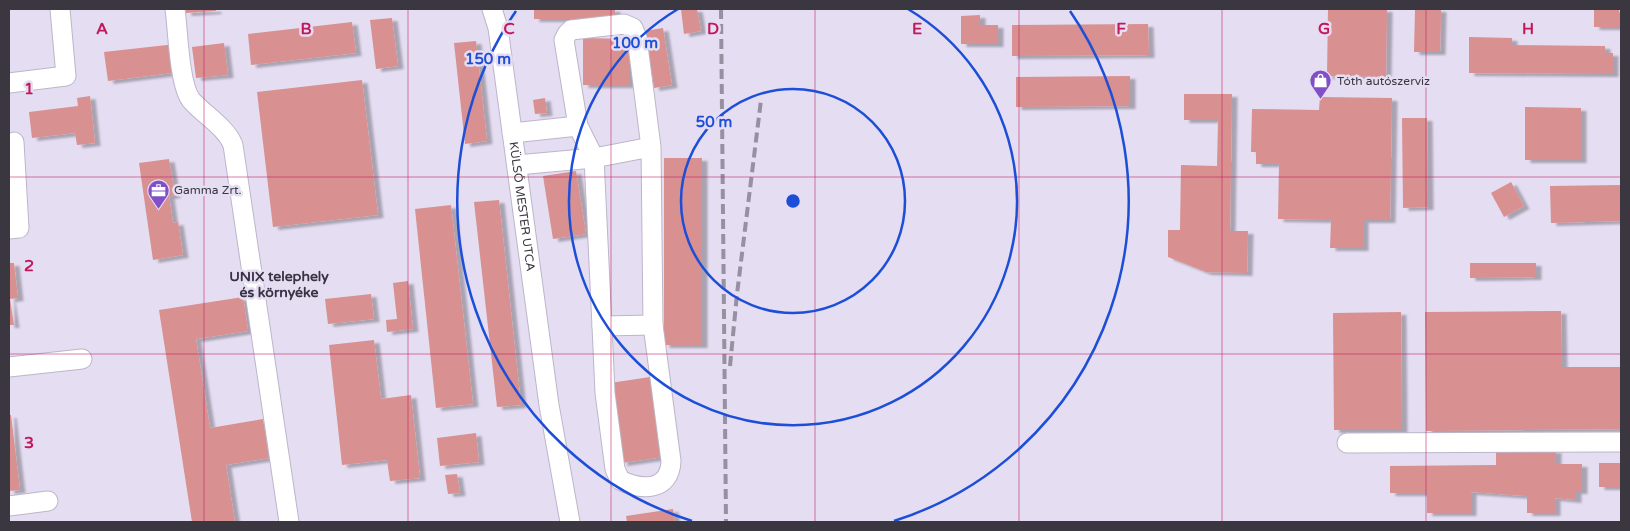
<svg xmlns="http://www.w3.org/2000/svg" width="1630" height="531" font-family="'Varela Round',sans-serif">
<defs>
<filter id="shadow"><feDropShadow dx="5.5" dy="3" stdDeviation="1" flood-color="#0004"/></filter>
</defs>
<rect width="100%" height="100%" fill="#e5ddf2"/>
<g fill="#d89090" filter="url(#shadow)">
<polygon points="186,9 216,9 216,11 186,13"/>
<rect x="534" y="9" width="81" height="10"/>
<polygon points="681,9 697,9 701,31 684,34"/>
<polygon points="1328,9 1387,9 1386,77 1327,76"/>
<polygon points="1415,9 1441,9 1440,52 1414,52"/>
<rect x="1594" y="9" width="25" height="18"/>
<polygon points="980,15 980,25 998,25 998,44 961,44 961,16"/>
<polygon points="392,18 398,66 376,69 370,20"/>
<polygon points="352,22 356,53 251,65 248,34"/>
<polygon points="1148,24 1149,55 1012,56 1012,25"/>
<polygon points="663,28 672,85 654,88 645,31"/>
<polygon points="1469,37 1512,38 1512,45 1605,46 1605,53 1613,53 1613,74 1469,73"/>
<polygon points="583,38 629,39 629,85 583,85"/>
<polygon points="476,41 487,141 465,144 454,43"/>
<polygon points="224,43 228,75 196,78 192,47"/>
<polygon points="176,44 179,72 108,81 104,52"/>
<polygon points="1130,76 1130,106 1016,107 1016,77"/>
<polygon points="362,80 378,215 273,227 257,92"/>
<polygon points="1184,94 1232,94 1230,231 1248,231 1247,273 1206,272 1168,257 1168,230 1180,230 1181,165 1217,166 1218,120 1184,120"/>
<polygon points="90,96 95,143 77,145 75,133 32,138 29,112 78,106 77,98"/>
<polygon points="1320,97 1392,98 1390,220 1363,220 1363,248 1330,248 1331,220 1278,219 1279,164 1256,164 1256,152 1251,152 1252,109 1319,110"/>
<polygon points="545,98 547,113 535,114 533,100"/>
<polygon points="1525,107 1581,108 1581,160 1525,160"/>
<polygon points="1402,118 1427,118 1428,207 1403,208"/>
<rect x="664" y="158" width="38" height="187"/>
<polygon points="169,159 175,195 169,196 173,223 178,222 183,255 153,260 139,163"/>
<polygon points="576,171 586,234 553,239 543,176"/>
<polygon points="1511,182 1524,206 1504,217 1491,193"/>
<polygon points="1621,185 1621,221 1551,223 1550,186"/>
<polygon points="499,200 521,405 497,407 474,202"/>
<polygon points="451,205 473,404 436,408 415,209"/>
<polygon points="9,263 14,263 18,298 10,299 14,325 9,325"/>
<polygon points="1470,263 1536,263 1536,277 1470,278"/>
<polygon points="408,281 413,329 387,332 386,320 397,319 393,283"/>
<polygon points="371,294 374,319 328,324 325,299"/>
<polygon points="243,297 248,331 196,339 210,428 263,419 269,458 226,465 235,522 192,522 159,310"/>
<polygon points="1561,311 1562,367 1621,367 1621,429 1426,431 1425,312"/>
<polygon points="1401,312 1402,430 1334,430 1333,313"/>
<polygon points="374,340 381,399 411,395 420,478 390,481 387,460 342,465 329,345"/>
<polygon points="650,377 663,457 622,463 610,383"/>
<polygon points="9,415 11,415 20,490 9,491"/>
<polygon points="476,433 479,462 440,466 437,438"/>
<polygon points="1496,450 1556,450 1556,464 1582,464 1582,491 1576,491 1576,500 1555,498 1555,513 1527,513 1527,496 1471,492 1471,513 1427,513 1427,493 1390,493 1390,466 1496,465"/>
<rect x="1599" y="463" width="22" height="24"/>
<polygon points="457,474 460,493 448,494 445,475"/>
<polygon points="673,509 675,522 627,522 626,516"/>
</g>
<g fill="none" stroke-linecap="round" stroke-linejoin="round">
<defs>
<g id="minor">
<path d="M175,9C178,30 179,84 191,100C204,115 225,126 233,145L289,522"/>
<path id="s1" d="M492,9L498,28L549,405L570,522"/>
<polyline points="9,83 66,76 60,9"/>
<polyline points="512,133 578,126"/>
<polyline points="517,165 594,158 651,147 637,38 633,28 624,24 571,30 567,34 564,40 578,126 594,158 602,326 653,325 651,147"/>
<polyline points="9,229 19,228 14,142"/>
<path d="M602,326L605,393L615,469L620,480C642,491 670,491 671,461L653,325"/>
<polyline points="9,367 82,359"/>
<polyline points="1347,443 1621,442"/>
<polyline points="9,506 48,501"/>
</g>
</defs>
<use href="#minor" stroke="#bdb5c9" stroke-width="21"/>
<use href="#minor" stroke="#fff" stroke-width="19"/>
<g stroke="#9690a0" stroke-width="4" stroke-dasharray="10 5" stroke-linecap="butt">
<polyline points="721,9 726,522"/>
<polyline points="730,366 737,294 761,100"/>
</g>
</g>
<path fill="none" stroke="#c2185b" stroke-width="1" stroke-opacity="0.55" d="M204,9V522M408,9V522M611,9V522M815,9V522M1019,9V522M1222,9V522M1426,9V522M9,177H1621M9,354H1621"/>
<g fill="none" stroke="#1d4ed8" stroke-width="2.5">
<circle cx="793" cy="201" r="112"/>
<path d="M908 9A224 224 0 1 1 678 9"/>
<path d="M692 521A336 336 0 0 1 516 11M1070 11A336 336 0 0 1 894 521"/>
</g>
<defs>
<symbol id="shop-pin" viewBox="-11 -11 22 30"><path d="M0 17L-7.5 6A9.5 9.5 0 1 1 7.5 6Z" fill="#8150c8" stroke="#e5ddf2"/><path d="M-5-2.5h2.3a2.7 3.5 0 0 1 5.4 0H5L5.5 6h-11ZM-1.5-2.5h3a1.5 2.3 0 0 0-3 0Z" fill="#fff"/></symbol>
<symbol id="office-pin" viewBox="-11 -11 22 30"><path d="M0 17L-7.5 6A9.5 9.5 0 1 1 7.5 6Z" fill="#8150c8" stroke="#e5ddf2"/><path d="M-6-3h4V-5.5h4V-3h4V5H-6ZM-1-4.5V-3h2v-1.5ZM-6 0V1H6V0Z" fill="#fff"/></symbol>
</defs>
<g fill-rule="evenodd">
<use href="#shop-pin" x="1308" y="68" width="25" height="34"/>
<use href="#office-pin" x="146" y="178" width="25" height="34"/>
</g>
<g text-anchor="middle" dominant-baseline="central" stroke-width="5" stroke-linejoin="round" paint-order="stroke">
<g font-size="12" fill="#3b3740" stroke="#e5ddf2" text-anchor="start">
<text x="1337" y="81">Tóth autószerviz</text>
<text x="174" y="190">Gamma Zrt.</text>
</g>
<g font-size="12" fill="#3b3740" stroke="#e5ddf2">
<text stroke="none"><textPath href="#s1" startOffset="200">KÜLSŐ MESTER UTCA</textPath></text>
</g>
<g font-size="14" font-weight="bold" fill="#393243" stroke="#e5ddf2">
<text x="279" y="276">UNIX telephely<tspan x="279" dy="16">és környéke</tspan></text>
</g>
</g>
<g font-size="16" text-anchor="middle" font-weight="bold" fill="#c2185b" stroke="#e5ddf2" stroke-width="5" stroke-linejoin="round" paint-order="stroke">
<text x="102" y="34">A</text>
<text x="306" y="34">B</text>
<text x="509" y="34">C</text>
<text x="713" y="34">D</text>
<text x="917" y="34">E</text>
<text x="1121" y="34">F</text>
<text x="1324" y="34">G</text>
<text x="1528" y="34">H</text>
<text x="29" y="94">1</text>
<text x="29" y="271">2</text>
<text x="29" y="448">3</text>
</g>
<circle cx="793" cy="201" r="8" fill="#1d4ed8" stroke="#e5ddf2" stroke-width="2.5"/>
<g font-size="15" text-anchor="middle" font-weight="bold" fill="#1d4ed8" stroke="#e5ddf2" stroke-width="5" stroke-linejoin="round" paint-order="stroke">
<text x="635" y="48">100 m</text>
<text x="488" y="64">150 m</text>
<text x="714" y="127">50 m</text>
</g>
<rect width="1630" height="531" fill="none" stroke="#3b3740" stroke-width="20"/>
</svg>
